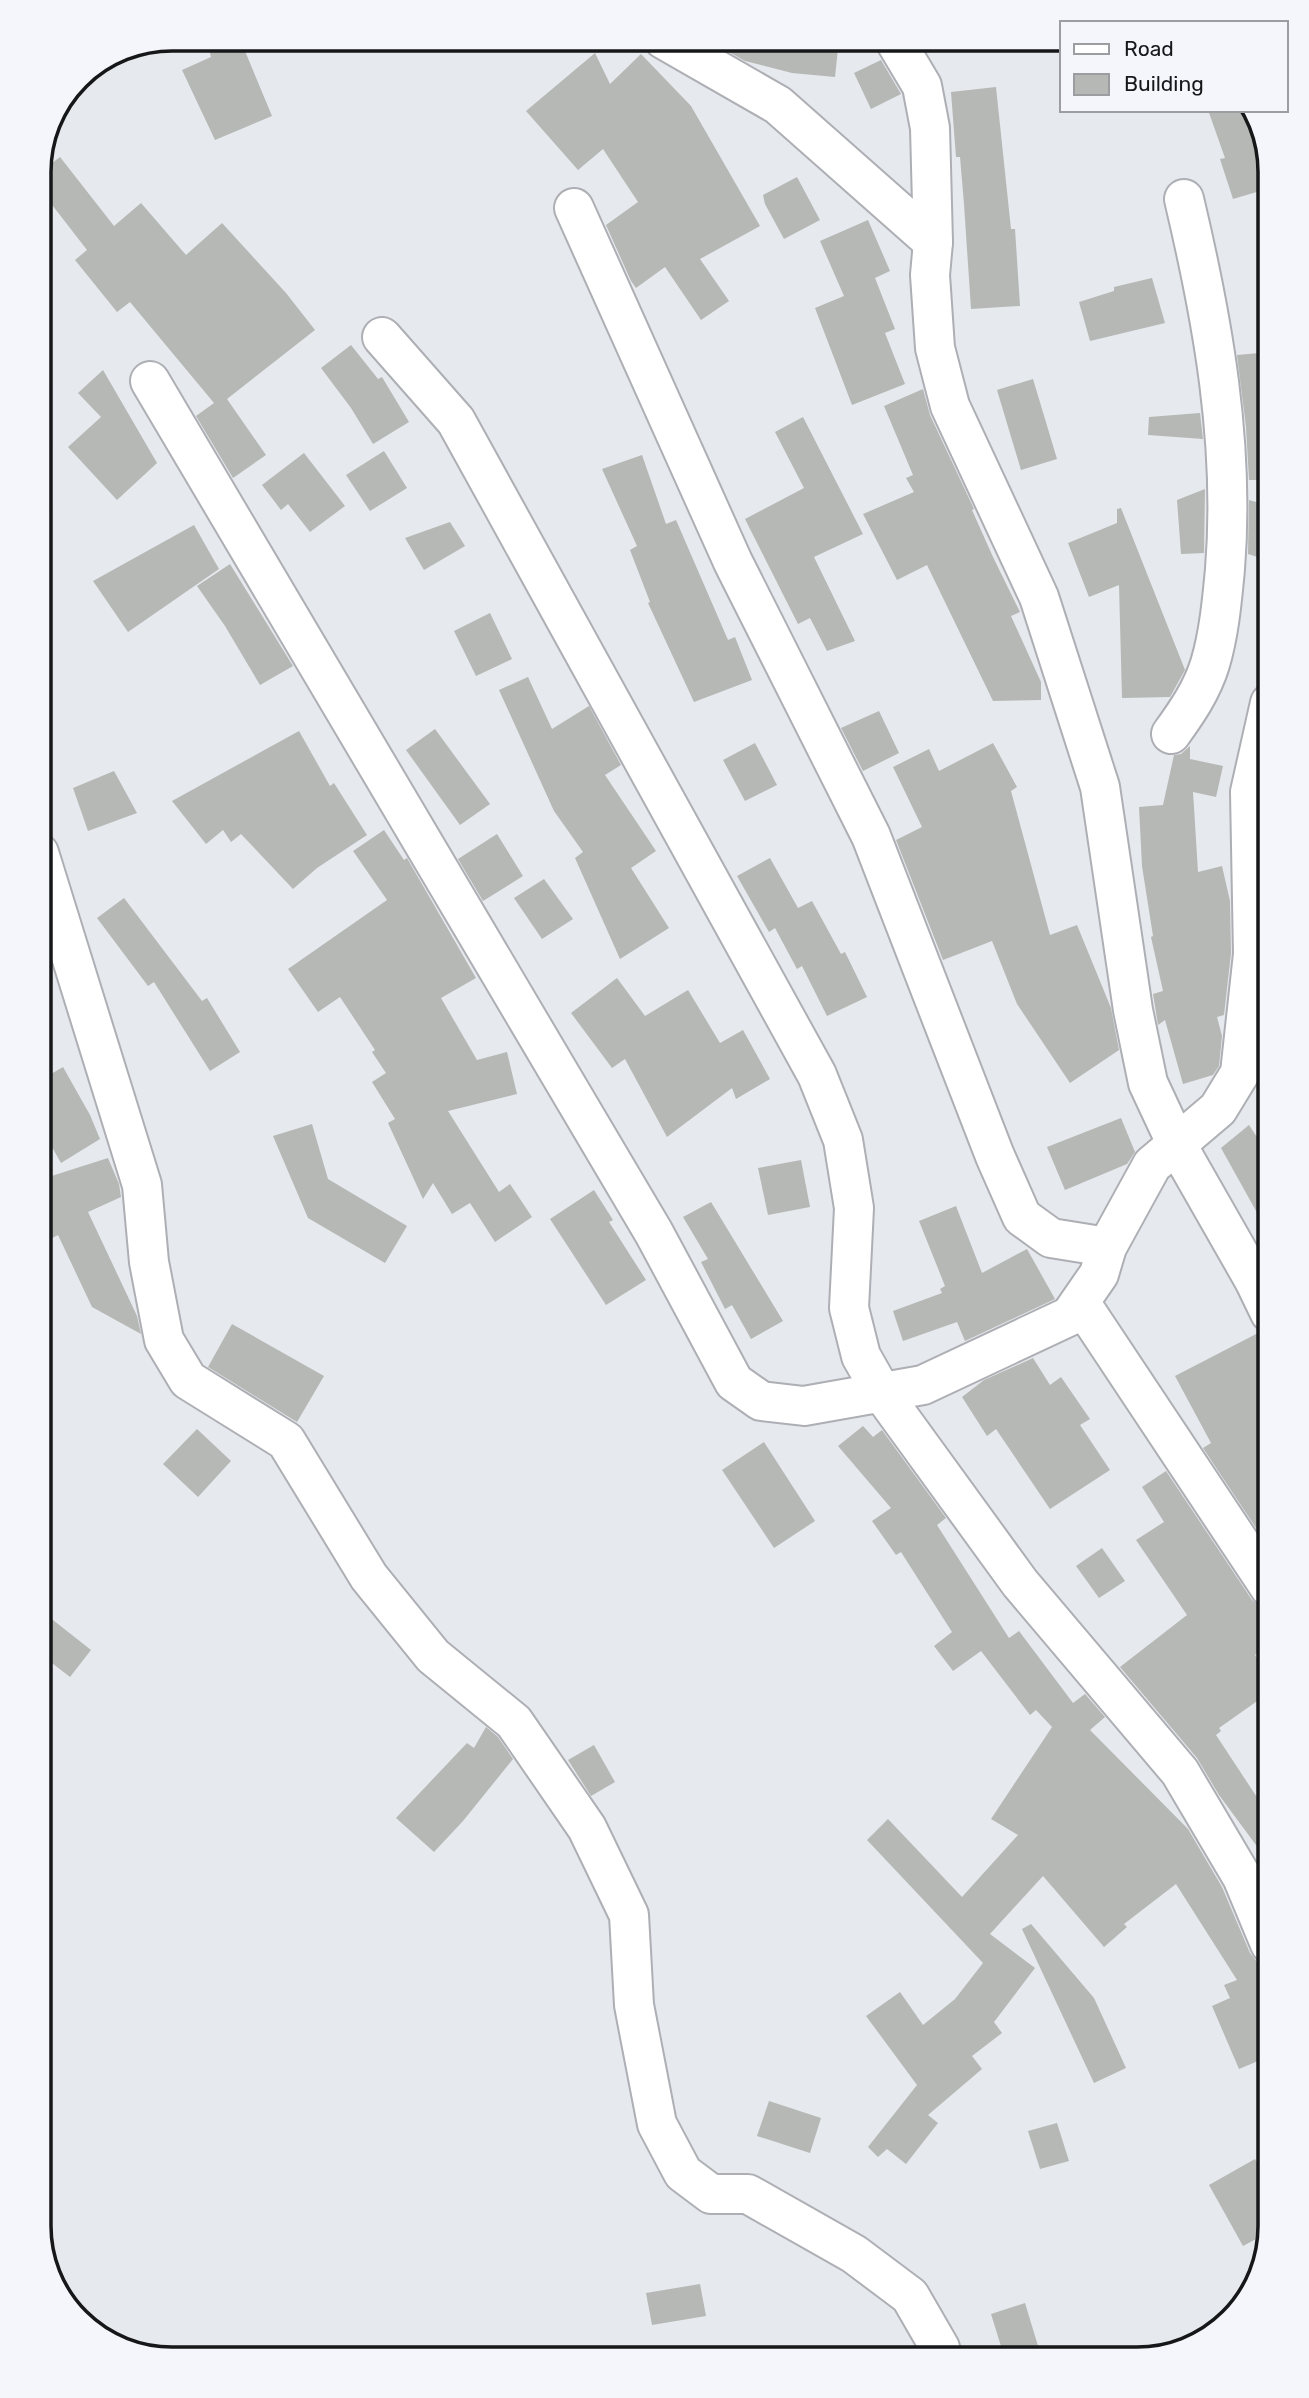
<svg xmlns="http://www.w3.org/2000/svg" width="1309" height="2398" font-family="Rubik,sans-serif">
<rect width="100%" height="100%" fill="#e6e9ee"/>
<g fill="#b5b8b4">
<polygon points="206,39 240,39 272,116 215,140 182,70 211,57"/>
<polygon points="706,39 839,39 835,77 792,73 745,61"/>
<polygon points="595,53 610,84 641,54 691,106 760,226 700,259 729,301 701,320 665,267 636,288 631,281 606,225 638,202 603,149 578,170 526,111"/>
<polygon points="881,60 901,94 871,109 854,73"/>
<polygon points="996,87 1011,229 1015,229 1020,306 971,309 964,204 960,157 956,157 951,92"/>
<polygon points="1208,110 1252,110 1260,120 1270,172 1270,188 1233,199 1220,159 1225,158"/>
<polygon points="60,157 114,226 141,203 186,255 222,223 286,293 315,330 227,399 266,455 233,478 196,416 214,403 130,302 117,312 75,260 87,250 39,188 39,173"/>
<polygon points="797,177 820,220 784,239 765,204 763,195"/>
<polygon points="868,220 890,271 875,278 895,329 885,333 905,384 852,405 815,308 844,296 820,241"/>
<polygon points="1152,278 1165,323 1090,341 1079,302 1114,291 1114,287"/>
<polygon points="351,345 378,379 382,377 409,422 373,444 351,408 321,368"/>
<polygon points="1270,352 1270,480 1249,480 1246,427 1237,355"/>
<polygon points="103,370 157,463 117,500 68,447 101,417 78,393"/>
<polygon points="1033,379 1057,459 1021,470 997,390"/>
<polygon points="923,389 930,415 974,509 972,510 993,557 1020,612 1011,616 1041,682 1041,700 993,701 927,565 897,580 863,514 914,492 906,478 913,475 884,406"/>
<polygon points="1200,413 1203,439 1148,435 1149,417"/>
<polygon points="803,417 863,534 814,557 855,641 827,651 810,618 798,624 745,519 804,488 775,432"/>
<polygon points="384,451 407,488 370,511 346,475"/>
<polygon points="304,453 345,506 310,532 288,504 281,510 262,485"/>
<polygon points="642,455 666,524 676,520 728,640 735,637 752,680 694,702 648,603 650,602 630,550 637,546 602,469"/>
<polygon points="1205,489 1204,553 1181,554 1177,500"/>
<polygon points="1249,500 1270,506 1270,561 1248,554"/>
<polygon points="1121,508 1185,670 1170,697 1122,698 1119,585 1089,597 1068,543 1117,523 1117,509"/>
<polygon points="450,522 465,546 424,570 405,538"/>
<polygon points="194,525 219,569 128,632 93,581"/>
<polygon points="230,564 293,666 260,685 225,626 197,586"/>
<polygon points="490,613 512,659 476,676 454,631"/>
<polygon points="528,677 552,729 589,706 621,765 605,775 656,851 631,868 669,928 620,959 575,858 583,852 554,811 499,690"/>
<polygon points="879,711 899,753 863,771 841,728"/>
<polygon points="435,729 490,804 460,825 406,750"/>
<polygon points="299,731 330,786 334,783 367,835 317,868 293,889 241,834 231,842 223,830 206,844 172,801"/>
<polygon points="755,743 777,785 745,801 723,760"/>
<polygon points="993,743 1017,787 1011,791 1050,935 1077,925 1111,1008 1119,1050 1070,1083 1017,1004 992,941 943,960 896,840 922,827 893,767 929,749 939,771"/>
<polygon points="1190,746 1190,759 1223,766 1216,797 1193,792 1198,872 1222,866 1230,901 1231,953 1224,1015 1217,1017 1222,1036 1219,1066 1213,1075 1183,1084 1165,1020 1158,1025 1155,1006 1153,994 1163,991 1151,937 1153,936 1142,866 1139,807 1163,805 1174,755 1181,754"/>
<polygon points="114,771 137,813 88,831 73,788"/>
<polygon points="384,830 404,860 407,858 476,978 441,998 477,1060 507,1052 517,1094 448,1111 499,1192 510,1184 532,1217 495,1242 470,1203 452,1214 433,1183 423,1199 388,1123 395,1119 372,1082 386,1073 372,1052 375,1050 340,997 318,1012 288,969 387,900 353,851"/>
<polygon points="497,834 523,876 483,901 458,859"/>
<polygon points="770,858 798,908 812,901 841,954 845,952 867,997 827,1016 802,966 797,969 775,928 769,932 737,876"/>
<polygon points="544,879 573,919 542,939 514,898"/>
<polygon points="124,898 202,1001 207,998 240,1052 210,1071 154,982 148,986 97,918"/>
<polygon points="617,978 645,1016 688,990 720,1043 743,1030 770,1079 736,1099 732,1088 667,1137 625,1059 612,1068 571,1013"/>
<polygon points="63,1067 90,1115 100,1139 61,1163 39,1124 39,1081"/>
<polygon points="1121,1118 1135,1152 1127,1164 1065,1190 1047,1147"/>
<polygon points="312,1124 328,1179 407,1226 385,1263 308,1218 273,1136"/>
<polygon points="1249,1125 1270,1157 1270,1236 1221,1148"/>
<polygon points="108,1158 119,1184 121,1197 88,1212 137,1316 141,1334 92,1307 58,1235 39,1245 39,1180"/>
<polygon points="801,1160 810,1207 768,1215 758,1168"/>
<polygon points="594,1190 613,1220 609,1222 646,1280 606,1305 550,1219"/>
<polygon points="711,1202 783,1321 751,1339 732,1305 725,1309 701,1262 708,1259 683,1217"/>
<polygon points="956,1206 982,1273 1027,1249 1055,1299 965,1341 957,1322 903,1341 893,1311 942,1293 940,1289 945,1286 919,1221"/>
<polygon points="232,1324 324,1376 297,1422 208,1367"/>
<polygon points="1260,1332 1270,1335 1270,1549 1203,1448 1211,1443 1175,1376"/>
<polygon points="1033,1358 1050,1385 1061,1377 1090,1419 1080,1425 1110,1470 1050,1509 996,1429 987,1436 962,1397 984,1380"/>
<polygon points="863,1426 873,1437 882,1430 946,1518 937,1525 1009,1638 1019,1631 1073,1703 1085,1694 1105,1717 1090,1730 1188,1829 1222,1887 1250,1953 1257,1962 1270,1965 1270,2056 1239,2069 1212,2006 1230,1998 1224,1985 1237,1980 1176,1884 1124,1924 1127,1927 1104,1947 1043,1876 990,1934 1035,1968 994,2022 1002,2033 972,2056 982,2069 928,2115 938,2123 906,2164 887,2149 878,2157 868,2147 917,2085 866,2016 900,1992 923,2025 955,1999 983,1963 867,1840 888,1819 962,1897 1018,1835 991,1819 1052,1727 1036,1710 1030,1715 981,1651 953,1671 934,1646 952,1632 901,1552 896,1555 872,1521 891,1508 838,1446"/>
<polygon points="197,1429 231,1461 198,1497 163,1464"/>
<polygon points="764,1442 815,1521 774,1548 722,1470"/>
<polygon points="1166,1471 1252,1600 1260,1607 1270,1610 1270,1644 1255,1655 1270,1677 1270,1692 1219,1728 1221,1731 1216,1735 1270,1817 1270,1864 1219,1795 1197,1758 1120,1667 1187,1615 1136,1540 1164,1522 1142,1487"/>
<polygon points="1102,1548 1125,1581 1099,1598 1076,1566"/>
<polygon points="39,1609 91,1650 70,1677 39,1653"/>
<polygon points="486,1727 498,1737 513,1759 463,1821 434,1852 396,1818 467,1743 474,1748"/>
<polygon points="594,1745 615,1782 591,1796 568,1760"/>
<polygon points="1031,1924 1094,1998 1126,2068 1094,2083 1022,1929"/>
<polygon points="769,2101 821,2118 810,2153 757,2136"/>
<polygon points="1057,2123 1069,2161 1040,2169 1028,2131"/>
<polygon points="1255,2159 1270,2188 1270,2227 1269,2232 1243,2246 1209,2185"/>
<polygon points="700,2284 706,2316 652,2325 646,2293"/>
<polygon points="1025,2303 1042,2359 1005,2359 991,2314"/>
</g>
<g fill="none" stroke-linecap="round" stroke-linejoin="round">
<defs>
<g id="minor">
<polyline points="663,39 778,105 933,242"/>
<polyline points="894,39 922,86 930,128 933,242 930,275 935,348 950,406 1039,597 1100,787 1133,1010 1148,1083 1177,1145 1254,1280 1270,1313"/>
<polyline points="574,208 733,562 871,836 995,1156 1022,1217 1051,1238 1107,1247"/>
<polyline points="382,337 456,421 817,1075 843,1140 854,1208 849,1308 861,1356 882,1393 1020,1583 1180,1772 1242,1877 1270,1944"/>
<polyline points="150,381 654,1233 734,1382 761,1401 804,1406 923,1385 1070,1316 1099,1274 1107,1247 1152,1165 1218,1109 1240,1073 1253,954 1250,792 1270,703"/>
<path d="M1171,734C1187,712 1202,690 1210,664C1219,634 1222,601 1225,569C1235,444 1213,321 1184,199"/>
<polyline points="39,853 142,1185 149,1262 164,1340 188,1380 286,1441 369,1577 433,1656 514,1722 587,1828 629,1915 634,2005 657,2124 683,2173 711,2194 748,2194 854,2254 910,2296 940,2348 943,2359"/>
<polyline points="1080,1302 1270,1588"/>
</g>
</defs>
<use href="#minor" stroke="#adafb4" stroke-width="42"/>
<use href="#minor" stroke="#fff" stroke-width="38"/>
</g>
<path d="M0 0H1309V2398H0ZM172 51H1137A121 121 0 0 1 1258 172V2226A121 121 0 0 1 1137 2347H172A121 121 0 0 1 51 2226V172A121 121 0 0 1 172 51Z" fill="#f4f6fb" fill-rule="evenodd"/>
<path fill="none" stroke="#161719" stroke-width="3.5" d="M172 51H1137A121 121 0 0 1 1258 172V2226A121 121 0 0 1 1137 2347H172A121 121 0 0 1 51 2226V172A121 121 0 0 1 172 51Z"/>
<rect x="1060" y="21" width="228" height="91" fill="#f4f6fb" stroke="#9b9da1" stroke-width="2"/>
<rect x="1074" y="44" width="35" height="10" fill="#ffffff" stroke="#9b9da1" stroke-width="2"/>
<text x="1124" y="56" font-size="21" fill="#161719">Road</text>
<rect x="1074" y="74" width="35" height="21" fill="#b5b8b4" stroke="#9b9da1" stroke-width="2"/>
<text x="1124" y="91" font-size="21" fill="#161719">Building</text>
</svg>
